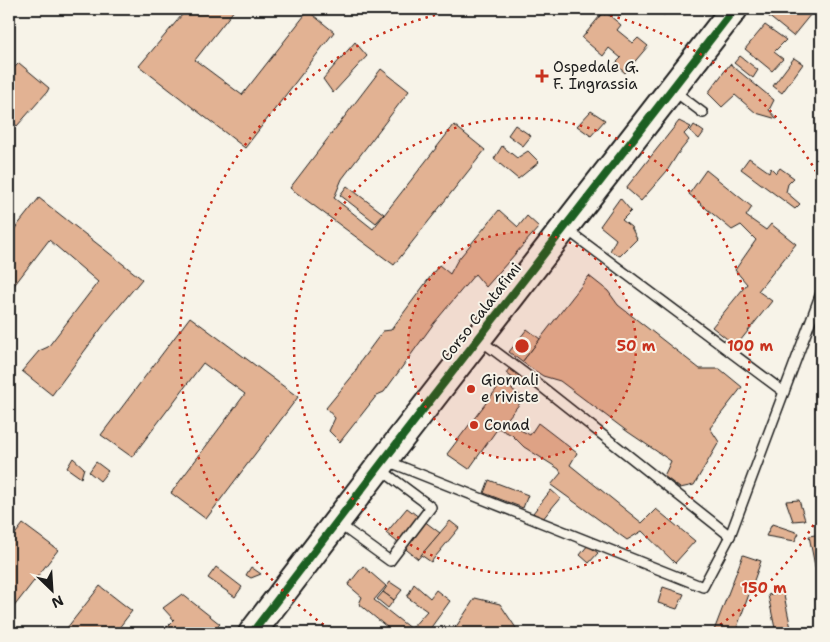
<svg xmlns="http://www.w3.org/2000/svg" width="830" height="642" font-family="'Shantell Sans',sans-serif">
<rect width="100%" height="100%" fill="#f7f3e8"/>
<filter id="ink" filterUnits="userSpaceOnUse"><feTurbulence type="fractalNoise" baseFrequency=".02" numOctaves="2"/><feDisplacementMap in="SourceGraphic" scale="10" xChannelSelector="R" yChannelSelector="G"/><feConvolveMatrix kernelMatrix="1 2 1 2 8 2 1 2 1" color-interpolation-filters="sRGB"/></filter>
<g filter="url(#ink)">
<g fill="#e2b293" stroke="#1c1c1c">
<polygon points="187,9 235,9 195,60 242,95 308,11 334,32 245,148 139,66"/>
<polygon points="653,9 671,9 664,15"/>
<polygon points="772,9 815,9 793,36 767,15"/>
<polygon points="604,11 621,25 617,30 633,43 638,38 648,46 625,73 615,64 621,58 609,48 603,56 582,38"/>
<polygon points="765,25 786,40 774,52 783,59 772,71 745,49"/>
<polygon points="355,42 367,56 333,93 323,79"/>
<polygon points="740,56 758,70 753,78 734,63"/>
<polygon points="794,58 803,64 782,93 773,86"/>
<polygon points="19,63 49,88 47,92 17,126 9,118 9,73"/>
<polygon points="730,64 774,100 769,110 777,119 756,113 735,95 722,107 708,93"/>
<polygon points="381,69 409,91 342,179 334,198 373,229 454,125 485,150 394,265 290,188"/>
<polygon points="591,111 605,120 591,136 577,126"/>
<polygon points="679,121 691,127 684,134 689,140 677,155 667,171 641,201 626,188"/>
<polygon points="515,125 531,136 523,146 508,135"/>
<polygon points="694,125 704,132 699,139 690,131"/>
<polygon points="502,146 517,158 528,151 539,162 518,179 494,159"/>
<polygon points="749,158 769,172 771,168 776,173 780,168 794,178 788,184 786,192 800,204 795,209 741,169"/>
<polygon points="706,170 752,207 746,216 766,230 771,224 796,244 758,291 772,301 736,346 712,327 747,284 735,270 756,240 741,225 732,230 689,194"/>
<polygon points="347,186 384,214 376,223 340,195"/>
<polygon points="39,198 142,279 106,322 52,395 22,371 39,351 48,347 98,282 49,240 9,292 9,236"/>
<polygon points="620,198 631,211 622,220 631,227 637,239 620,256 610,251 616,239 600,226"/>
<polygon points="499,210 518,227 527,216 539,227 486,287 475,274 434,323 384,392 377,395 340,442 329,431 335,418 326,408 354,374 360,362 383,331 391,330 439,265 450,274 457,261"/>
<polygon points="589,276 608,291 618,305 700,369 720,369 742,387 710,428 719,442 694,485 680,488 664,476 671,461 628,432 560,381 543,376 522,362"/>
<polygon points="190,317 298,397 206,519 171,493 245,394 203,363 132,457 101,435"/>
<polygon points="527,329 540,339 522,362 509,352"/>
<polygon points="512,365 531,381 526,388 506,373"/>
<polygon points="502,382 524,398 505,422 530,435 538,423 577,453 570,465 642,523 656,509 695,541 675,563 642,531 627,540 551,485 561,473 559,469 524,447 512,435 498,428 469,469 447,454"/>
<polygon points="73,458 84,468 81,478 67,468"/>
<polygon points="96,462 108,471 100,481 89,472"/>
<polygon points="489,480 528,495 523,508 484,493"/>
<polygon points="551,490 560,498 542,520 533,513"/>
<polygon points="799,500 805,520 793,521 786,501"/>
<polygon points="407,508 440,533 418,559 386,533"/>
<polygon points="450,521 459,528 431,562 421,555"/>
<polygon points="23,524 58,550 9,613 9,542"/>
<polygon points="772,524 799,533 795,541 766,536"/>
<polygon points="821,534 821,596 809,536"/>
<polygon points="588,545 598,553 589,563 580,555"/>
<polygon points="743,555 761,561 735,633 713,633"/>
<polygon points="363,566 386,586 374,600 411,629 427,611 407,597 414,584 430,598 436,590 450,601 427,633 394,633 359,604 362,597 348,585"/>
<polygon points="216,567 242,587 235,597 208,578"/>
<polygon points="251,567 261,574 251,578 246,575"/>
<polygon points="390,582 402,590 394,600 383,592"/>
<polygon points="100,586 132,611 115,633 63,633"/>
<polygon points="663,587 684,594 677,609 658,603"/>
<polygon points="783,591 792,633 776,633 768,595"/>
<polygon points="383,592 394,600 388,608 377,599"/>
<polygon points="182,594 220,624 212,633 175,633 167,627 174,620 163,608"/>
<polygon points="475,598 500,604 518,631 516,633 481,633 476,630 473,633 452,633"/>
</g>
<g fill="none" stroke-linecap="round" stroke-linejoin="round">
<defs>
<g id="lane">
<polyline points="674,91 703,113"/>
<polyline points="566,229 784,392"/>
<polyline points="480,340 523,372 730,536"/>
<polyline points="387,461 703,587 730,536 821,293"/>
<polyline points="339,524 390,561 431,507 380,469"/>
</g>
<polyline id="secondary" points="252,633 384,460 734,9"/>
</defs>
<use href="#lane" stroke="#1c1c1c" stroke-width="12"/>
<use href="#secondary" stroke="#1c1c1c" stroke-width="30"/>
<use href="#lane" stroke="#f7f3e8" stroke-width="9"/>
<use href="#secondary" stroke="#f7f3e8" stroke-width="26"/>
<defs>
<polyline id="cycleway" points="252,633 384,460 734,9"/>
</defs>
<use href="#cycleway" stroke="#f7f3e8" stroke-width="11"/>
<use href="#cycleway" stroke="#1b5e20" stroke-width="8"/>
</g>
</g>
<circle cx="522" cy="346" r="114" fill="#c8321e" fill-opacity=".12"/>
<g fill="none" stroke="#c8321e" stroke-width="2.5" stroke-dasharray="2.5 5">
<circle cx="522" cy="346" r="114"/>
<circle cx="522" cy="346" r="228"/>
<path d="M821 512A342 342 0 0 1 708 633M336 633A342 342 0 0 1 463 9M581 9A342 342 0 0 1 821 180"/>
</g>
<g fill="#c8321e" stroke="#f7f3e8" stroke-width="2">
<path d="M539.5 68.5h5v5h5v5h-5v5h-5v-5h-5v-5h5z"/>
<circle cx="471" cy="389" r="5"/>
<circle cx="474" cy="425" r="5"/>
</g>
<g text-anchor="middle" dominant-baseline="central" stroke-width="4" stroke-linejoin="round" paint-order="stroke">
<g font-size="15" fill="#1c1c1c" stroke="#f7f3e8" text-anchor="start">
<text x="553" y="67">Ospedale G.<tspan x="553" dy="17">F. Ingrassia</tspan></text>
<text x="481" y="380">Giornali<tspan x="481" dy="17">e riviste</tspan></text>
<text x="484" y="425">Conad</text>
</g>
<g font-size="15" fill="#1c1c1c" stroke="#f7f3e8">
<text transform="translate(481 312) rotate(-52)">Corso Calatafimi</text>
</g>
</g>
<circle cx="522" cy="346" r="8" fill="#c8321e" stroke="#f7f3e8" stroke-width="2.5"/>
<g font-size="15" text-anchor="middle" font-weight="bold" fill="#c8321e" stroke="#f7f3e8" stroke-width="4" stroke-linejoin="round" paint-order="stroke">
<text x="636" y="351">50 m</text>
<text x="750" y="351">100 m</text>
<text x="764" y="593">150 m</text>
</g>
<rect width="830" height="642" fill="none" stroke="#f7f3e8" stroke-width="30"/>
<rect x="15" y="15" width="800" height="612" fill="none" stroke="#1c1c1c" stroke-width="2" filter="url(#ink)"/>
<g transform="translate(52 590) rotate(155)" stroke="#f7f3e8" stroke-width="4" paint-order="stroke">
<path d="M0-4L9 19L0 12L-9 19Z" fill="#1c1c1c"/>
<text y="-8" font-size="14" font-weight="bold" text-anchor="middle" fill="#1c1c1c">N</text>
</g>
</svg>
